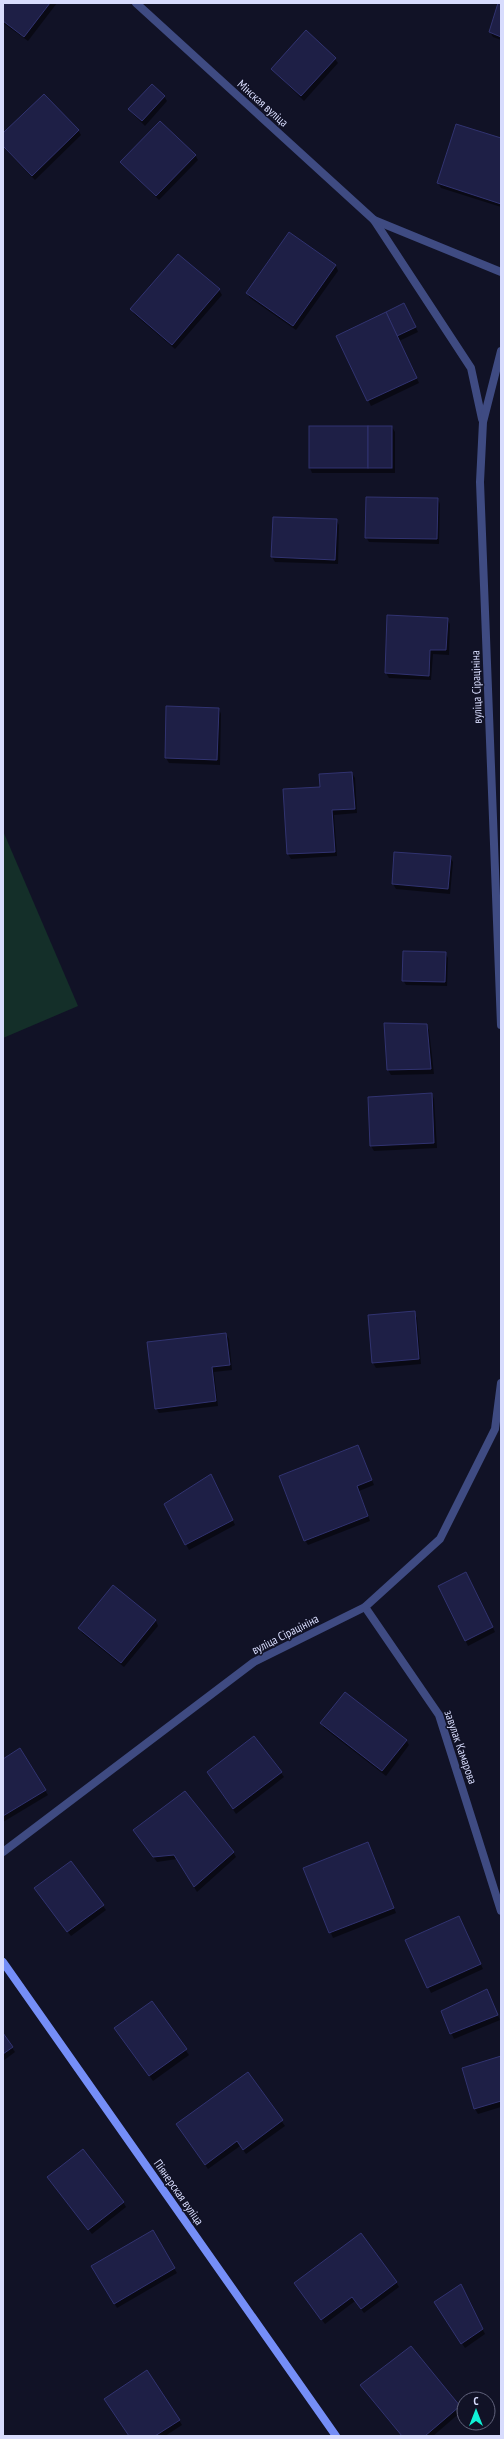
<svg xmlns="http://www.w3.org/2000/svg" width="504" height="2439" font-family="'PT Sans Narrow',sans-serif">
<rect width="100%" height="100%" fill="#111226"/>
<polygon fill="#142f29" points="3,831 78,1006 3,1038"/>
<g fill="#0007">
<polygon points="3,3 57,3 28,41 3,23"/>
<polygon points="499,3 501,3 501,40 493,37 490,32"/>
<polygon points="335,59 338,63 304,101 272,69"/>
<polygon points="164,96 167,101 145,126 129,110"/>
<polygon points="78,130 81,135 35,180 3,147 3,135"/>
<polygon points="501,139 501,207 441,188 438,183"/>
<polygon points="195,155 198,160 159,200 121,162"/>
<polygon points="289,233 336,266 338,271 296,330 250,298 247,293"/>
<polygon points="219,290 222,295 175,349 134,314 131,309"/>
<polygon points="407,309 418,332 399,341 419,383 371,406 337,336"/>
<polygon points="392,427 395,432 395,473 312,473 310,468"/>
<polygon points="438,499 440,504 439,544 369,542 366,537"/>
<polygon points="274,518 336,520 339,525 338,564 275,562 272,557"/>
<polygon points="388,616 447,619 450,624 449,655 433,654 431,680 389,678 386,673"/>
<polygon points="219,709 221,714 220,765 169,763 166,758"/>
<polygon points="352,773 355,778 357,813 334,815 337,856 291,859 288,854 284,790 321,788"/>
<polygon points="395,853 450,857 453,862 450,894 396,889 393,884"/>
<polygon points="445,953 448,958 447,986 406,985 403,980"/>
<polygon points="426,1025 429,1030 434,1074 391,1075 388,1070"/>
<polygon points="432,1094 434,1099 437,1148 374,1151 371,1146 369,1097"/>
<polygon points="414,1313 417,1318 421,1364 376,1368 373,1363"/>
<polygon points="226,1334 229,1339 232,1370 214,1372 218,1406 159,1413 156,1408"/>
<polygon points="358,1446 374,1485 359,1491 370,1521 308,1545 305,1540"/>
<polygon points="214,1480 235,1525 189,1550 165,1504"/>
<polygon points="469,1578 495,1632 468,1646 439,1586"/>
<polygon points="113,1586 156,1621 158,1626 124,1667 82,1633 79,1628"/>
<polygon points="321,1723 406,1740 409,1745 386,1776 324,1728"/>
<polygon points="20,1750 48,1795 3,1822 3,1760"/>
<polygon points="281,1773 284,1777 236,1814 211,1777"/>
<polygon points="137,1835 233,1852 236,1857 197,1892 177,1859 157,1862"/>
<polygon points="370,1848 396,1913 333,1938 305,1868"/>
<polygon points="38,1893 103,1906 106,1910 71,1936"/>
<polygon points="459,1917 483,1969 431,1993 407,1940"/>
<polygon points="487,1990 500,2020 454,2039 442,2012"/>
<polygon points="152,2002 189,2055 153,2081 118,2033"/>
<polygon points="3,2035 15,2052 3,2061"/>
<polygon points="501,2058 501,2107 478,2114 475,2109"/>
<polygon points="248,2074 285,2126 246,2154 240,2146 208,2169 177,2125"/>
<polygon points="51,2182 123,2202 126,2207 92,2234"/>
<polygon points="152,2231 177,2273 117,2308 93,2266"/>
<polygon points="396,2282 399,2287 364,2313 355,2301 325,2324 298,2288"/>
<polygon points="463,2291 485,2334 465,2348 438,2307"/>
<polygon points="364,2390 459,2406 462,2411 433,2436 402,2436"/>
<polygon points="179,2420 182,2425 165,2436 129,2436"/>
</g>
<g fill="#1e1f46" stroke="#313370">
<polygon points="3,3 50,3 24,37 3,21"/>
<polygon points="498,3 501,3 501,37 489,32"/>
<polygon points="306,30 336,58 301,96 271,69"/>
<polygon points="152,84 165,96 142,121 128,109"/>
<polygon points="44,94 79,130 32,176 3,146 3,133"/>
<polygon points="160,121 196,155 156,196 120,162"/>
<polygon points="456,124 501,138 501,204 437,183"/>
<polygon points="289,232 336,265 293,326 246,293"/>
<polygon points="178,254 220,289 172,345 130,309"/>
<polygon points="404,303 416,327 397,336 386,312"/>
<polygon points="386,312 417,378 367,401 336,336"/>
<rect x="309" y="426" width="59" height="42"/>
<rect x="368" y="426" width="24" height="42"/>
<polygon points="366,497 438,498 437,539 365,538"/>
<polygon points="273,517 337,519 335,560 271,557"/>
<polygon points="387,615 448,618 446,650 430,650 429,676 385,673"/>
<polygon points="166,706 219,708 217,760 165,758"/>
<polygon points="352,772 355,809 332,810 335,852 287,854 283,789 320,787 319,774"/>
<polygon points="394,852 451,856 448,889 392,884"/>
<polygon points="403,951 446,952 445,982 402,981"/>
<polygon points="384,1023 427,1024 431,1069 387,1070"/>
<polygon points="432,1093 434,1143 370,1146 368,1097"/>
<polygon points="415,1311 419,1359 372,1363 368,1315"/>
<polygon points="226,1333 230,1365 212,1367 216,1401 155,1409 147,1342"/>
<polygon points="358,1445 372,1480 357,1486 368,1516 304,1541 279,1476"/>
<polygon points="211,1474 233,1520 185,1545 164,1504"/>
<polygon points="466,1572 493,1627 465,1641 438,1586"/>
<polygon points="113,1585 156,1620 121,1663 78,1628"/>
<polygon points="345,1692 407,1740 382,1771 320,1723"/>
<polygon points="254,1736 282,1772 233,1809 207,1772"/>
<polygon points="20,1748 46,1790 3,1816 3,1759"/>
<polygon points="185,1791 234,1852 194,1887 174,1855 153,1857 133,1830"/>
<polygon points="368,1842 394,1908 329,1933 303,1868"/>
<polygon points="71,1861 104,1905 67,1932 34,1888"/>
<polygon points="459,1916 481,1964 427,1988 405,1940"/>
<polygon points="487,1989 498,2015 450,2034 441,2011"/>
<polygon points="152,2001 187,2049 149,2076 114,2028"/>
<polygon points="3,2033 13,2047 3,2054"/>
<polygon points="501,2056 501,2101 474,2109 462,2068"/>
<polygon points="248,2072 283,2120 243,2150 237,2141 205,2165 176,2124"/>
<polygon points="83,2149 124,2202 88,2230 47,2177"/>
<polygon points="153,2230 175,2268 114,2304 91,2266"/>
<polygon points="361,2233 397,2282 361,2309 352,2297 321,2320 294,2283"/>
<polygon points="461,2284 483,2329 461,2344 434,2302"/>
<polygon points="411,2346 460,2406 425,2436 402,2436 360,2385"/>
<polygon points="147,2370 180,2420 155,2436 129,2436 104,2399"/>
</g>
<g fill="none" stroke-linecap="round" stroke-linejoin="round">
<g stroke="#3f4b82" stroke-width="8">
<polyline points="136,3 374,220 501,272"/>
<polyline points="374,220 471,368 482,419"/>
<polyline points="501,351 483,422 480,482 501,1025"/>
<polyline points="365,1607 439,1715 501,1911"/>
<polyline points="3,1852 254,1662 365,1607 440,1539 495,1429 501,1383"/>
</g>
<polyline stroke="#758ef7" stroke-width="8" points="3,1962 336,2436"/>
</g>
<g text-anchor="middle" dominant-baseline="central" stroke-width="3" stroke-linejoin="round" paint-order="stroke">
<g font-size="12" fill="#d8dcfd" stroke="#111226">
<text transform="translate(263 103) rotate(42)">Мінская вуліца</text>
<text transform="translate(476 687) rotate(-92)">вуліца Сірацініна</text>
<text transform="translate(285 1634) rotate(-27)">вуліца Сірацініна</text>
<text transform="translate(461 1747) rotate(71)">завулак Камарова</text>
<text transform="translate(179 2192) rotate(55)">Піянерская вуліца</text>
</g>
</g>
<rect width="504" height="2439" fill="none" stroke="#d8dcfd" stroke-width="8"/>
<g transform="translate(476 2411)"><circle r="19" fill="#111226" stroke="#61637c"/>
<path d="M0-3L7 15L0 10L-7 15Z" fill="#10f1d7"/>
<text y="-6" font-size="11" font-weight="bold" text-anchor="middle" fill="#d8dcfd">С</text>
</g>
</svg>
